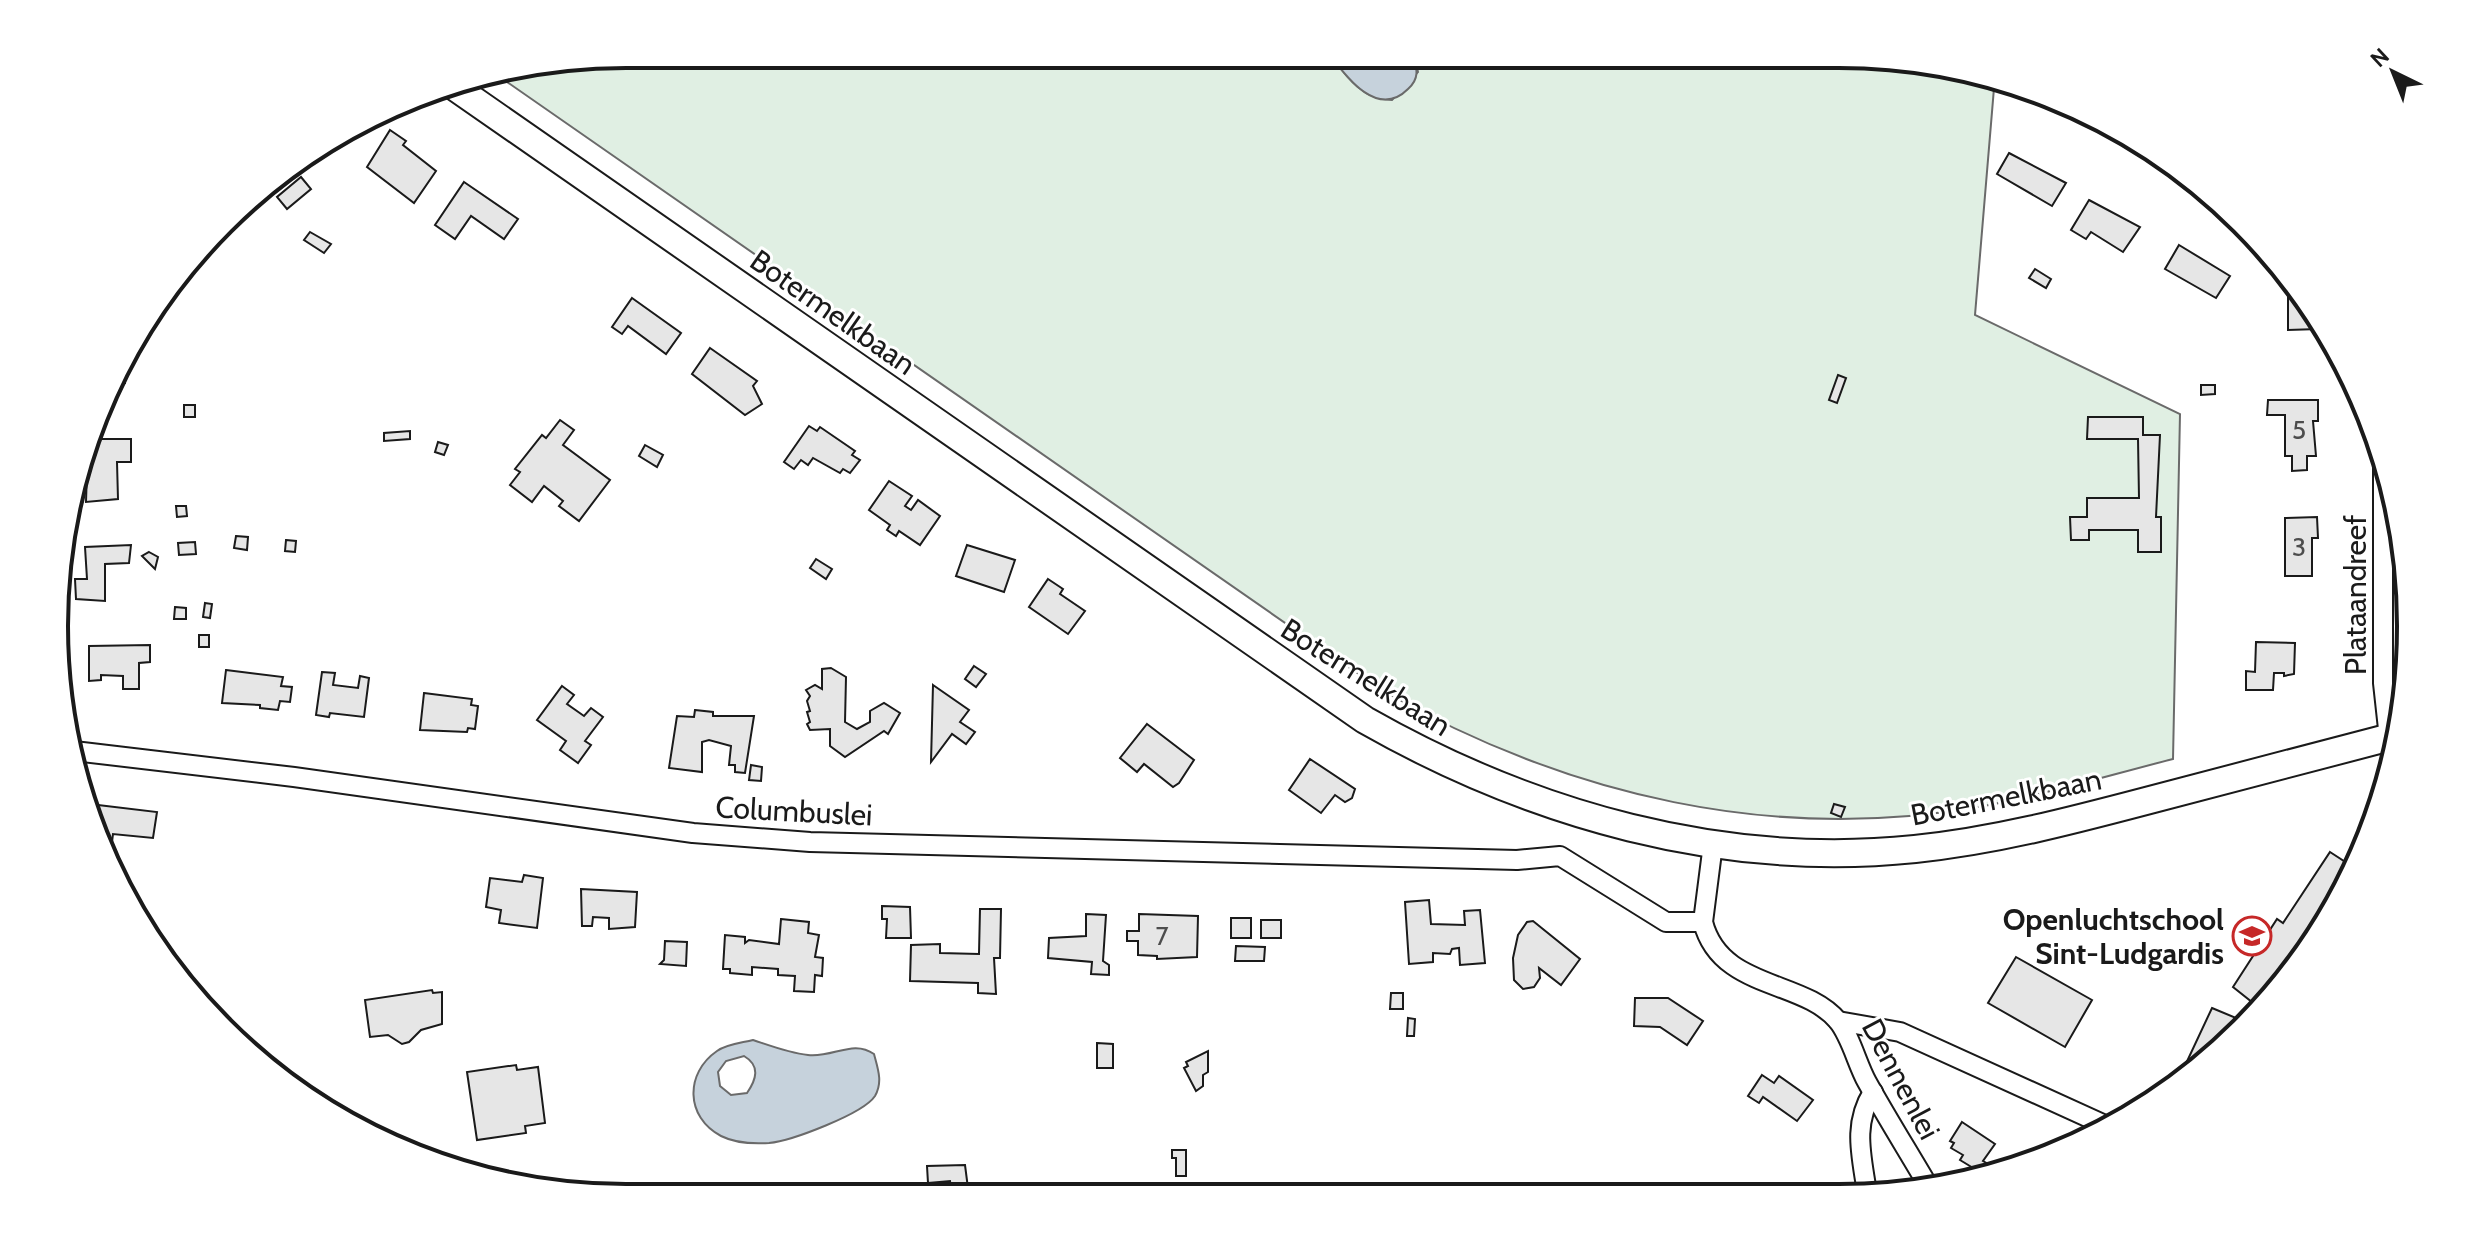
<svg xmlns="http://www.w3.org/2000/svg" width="2465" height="1252" font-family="Cabin,sans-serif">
<rect width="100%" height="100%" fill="#fff"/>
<path fill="#e0efe3" stroke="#6a6a6a" stroke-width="2" d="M626,54L1330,55C1346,76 1362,100 1392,100L1418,72L1414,55H1876L1995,76L1975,315L2180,414L2173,759C2110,775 2048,794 1984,806C1773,844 1568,796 1383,691L497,75Z"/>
<g fill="#c6d2dc" stroke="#6a6a6a" stroke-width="2" fill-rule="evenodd">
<path d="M1330,55H1413C1417,69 1420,78 1408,89C1378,119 1347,78 1330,55Z"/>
<path d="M753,1040C771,1046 789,1053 808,1055C833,1058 853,1039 874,1054C878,1069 883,1082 875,1096C863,1114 791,1141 769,1143C754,1144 735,1143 721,1136C685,1117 685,1073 717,1051C727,1044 741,1043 753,1040ZM744,1056C761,1066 756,1080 747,1093L731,1095L720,1086L718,1072L726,1061Z"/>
</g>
<g fill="#e6e6e6" stroke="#1a1a1a" stroke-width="2">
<polygon points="390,130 406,141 403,145 436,171 414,203 367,167"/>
<polygon points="2009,153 2066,183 2052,206 1997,174"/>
<polygon points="301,177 311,189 287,209 277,197"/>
<polygon points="464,182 518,219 504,239 471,216 455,239 435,225"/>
<polygon points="2089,200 2140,227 2123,252 2091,232 2086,239 2071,230"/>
<polygon points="310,232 331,244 324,253 304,240"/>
<polygon points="2179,245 2230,276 2216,298 2165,269"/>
<polygon points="2267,257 2275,258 2283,268 2267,268"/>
<polygon points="2035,269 2051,279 2046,288 2029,278"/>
<polygon points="2284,271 2316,315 2318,329 2288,330 2288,282 2284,282"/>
<polygon points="632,298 681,333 666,354 628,326 622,334 612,327"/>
<polygon points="710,348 757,381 753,386 762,404 745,415 692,374"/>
<polygon points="125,355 125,383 112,384 112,393 105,393"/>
<polygon points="1838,375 1846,378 1837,403 1829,400"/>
<polygon points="2201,385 2215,385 2215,394 2201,395"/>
<polygon points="2268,400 2318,400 2318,421 2313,421 2316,456 2307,456 2307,470 2292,471 2292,456 2285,456 2285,415 2267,415"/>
<rect x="184" y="405" width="11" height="12"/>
<polygon points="2088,417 2143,417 2143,435 2160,435 2156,517 2161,517 2161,552 2138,552 2138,530 2089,530 2089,540 2071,540 2070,517 2087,517 2087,498 2139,498 2138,439 2087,439"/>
<polygon points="560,420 574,430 563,445 610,480 579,521 559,506 563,501 544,486 532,502 510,485 520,472 515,469 542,435 546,438"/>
<polygon points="809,426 817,431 820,427 855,451 852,455 860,460 850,473 843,469 840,473 813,458 808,465 801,460 794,469 784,462"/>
<polygon points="410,431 410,439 384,441 384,433"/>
<polygon points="88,439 131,439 131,462 117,462 118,499 86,502"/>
<polygon points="438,442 448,445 444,455 435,452"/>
<polygon points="645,445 663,455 657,467 639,456"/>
<polygon points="889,481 912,496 905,506 911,510 918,500 940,516 920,545 899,531 896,536 887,530 890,525 869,510"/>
<polygon points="176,506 186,506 187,516 177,517"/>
<polygon points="2317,517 2318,538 2312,538 2312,576 2285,576 2285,518"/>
<polygon points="236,536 248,537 247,550 234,548"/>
<polygon points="286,540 296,541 295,552 285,551"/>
<polygon points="195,542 196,554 179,555 178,543"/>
<polygon points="131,545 129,563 105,564 105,601 76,599 75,579 87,579 85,547"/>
<polygon points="967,545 1015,560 1004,592 956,576"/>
<polygon points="149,552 158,557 155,569 142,556"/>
<polygon points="816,559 832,569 826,579 810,568"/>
<polygon points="1048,579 1063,589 1060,594 1085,611 1068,634 1029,607"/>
<polygon points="205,603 212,604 210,618 203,617"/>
<polygon points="175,607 186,608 186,619 174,619"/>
<rect x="199" y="635" width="10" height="12"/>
<polygon points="2256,642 2295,643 2294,674 2284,676 2284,673 2274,673 2273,690 2246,690 2246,671 2255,672"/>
<polygon points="150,645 150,662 139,663 139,689 123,689 123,676 101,675 101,680 89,681 89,646"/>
<polygon points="974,666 986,674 976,687 965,679"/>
<polygon points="831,668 846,677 845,722 857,729 870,722 870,711 884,703 900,713 888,734 884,731 845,757 830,746 830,729 810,730 807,724 810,722 807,712 810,711 807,701 810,696 806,690 815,685 822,689 822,669"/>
<polygon points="226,670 283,677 281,686 292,687 290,702 280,701 278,710 260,708 260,705 222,703"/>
<polygon points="322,672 335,673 333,685 358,688 360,676 369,678 364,717 330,713 329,717 316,715"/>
<polygon points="933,685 969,710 960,722 975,732 966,744 952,734 931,762"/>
<polygon points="562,686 574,695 567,704 584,716 591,708 603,717 585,741 591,745 578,763 560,750 566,741 537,720"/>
<polygon points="424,693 472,699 471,705 478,706 475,729 468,728 467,732 420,730"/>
<polygon points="695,710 713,712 713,716 754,716 745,773 735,772 735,765 729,765 731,746 709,740 702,742 702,772 669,768 677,716 694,717"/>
<polygon points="1147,724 1194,760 1179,783 1173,787 1144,764 1137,772 1120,758"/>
<polygon points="1310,759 1355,789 1352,798 1345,802 1335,795 1321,813 1289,790"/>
<polygon points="751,765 762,767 761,781 749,780"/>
<polygon points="1834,804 1845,807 1841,817 1831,813"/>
<polygon points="98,805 157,812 153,838 113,834 110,859 107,859 96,822"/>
<polygon points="2330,852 2356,869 2352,879 2262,1010 2233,987 2277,919 2283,923"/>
<polygon points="524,875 543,878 537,928 499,923 501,910 486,907 490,878 522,882"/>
<polygon points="581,889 637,892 635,927 609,929 609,918 593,917 592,926 582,926"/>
<polygon points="1429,900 1431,924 1465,925 1464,911 1480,910 1485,963 1460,965 1459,948 1452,949 1450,954 1433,953 1433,962 1409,964 1405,902"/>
<polygon points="882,906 910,907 911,938 886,938 887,919 882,919"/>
<polygon points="980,909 1001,909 1000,958 994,958 996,994 978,993 978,983 910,981 911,945 940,944 940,953 979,954"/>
<polygon points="1086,914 1106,915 1103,961 1109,965 1109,975 1091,974 1092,962 1048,958 1049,938 1086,936"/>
<polygon points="1139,914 1198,916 1197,957 1157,959 1157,956 1138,955 1138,941 1127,941 1127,931 1139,931"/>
<rect x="1231" y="918" width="20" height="20"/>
<polygon points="781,919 809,922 808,933 819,935 815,957 823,958 822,976 815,975 814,992 794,991 795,976 778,975 778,969 752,967 752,975 730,973 730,969 723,969 725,935 745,937 745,943 749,940 779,944"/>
<rect x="1261" y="920" width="20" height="18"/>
<polygon points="1533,921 1580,959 1561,985 1539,968 1540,978 1534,987 1523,989 1514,980 1513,958 1518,935 1527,922"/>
<polygon points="665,941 687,942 686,966 660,964 664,960"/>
<polygon points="1236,946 1265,947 1264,961 1235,961"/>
<polygon points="2016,957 2092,1000 2065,1047 1988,1003"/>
<polygon points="432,990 433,993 442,992 442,1024 421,1030 409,1042 402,1044 388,1035 370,1037 365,1000"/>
<polygon points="1391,993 1403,993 1403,1009 1390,1009"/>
<polygon points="1635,998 1668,998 1703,1021 1687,1045 1660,1027 1634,1026"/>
<polygon points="2212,1008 2248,1023 2175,1087"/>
<polygon points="1408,1018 1415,1019 1414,1036 1407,1036"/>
<polygon points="1097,1043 1113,1044 1113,1068 1097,1068"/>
<polygon points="1208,1051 1208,1072 1203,1075 1203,1086 1196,1091 1184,1068 1188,1066 1186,1062"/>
<polygon points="516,1065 517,1070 538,1067 545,1123 525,1126 526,1133 477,1140 467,1072"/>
<polygon points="1762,1075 1774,1083 1779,1076 1813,1100 1797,1121 1763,1097 1759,1103 1748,1096"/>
<polygon points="1962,1122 1995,1144 1983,1161 1990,1165 1983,1174 1960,1160 1963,1155 1951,1148 1954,1143 1950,1141"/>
<polygon points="1172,1150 1186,1150 1186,1176 1176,1176 1176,1158 1172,1158"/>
<polygon points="965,1165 969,1196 952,1196 950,1181 928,1183 927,1166"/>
</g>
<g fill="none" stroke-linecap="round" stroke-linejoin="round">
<defs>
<g id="minor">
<polyline points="2085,110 2190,175"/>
<polyline points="2383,452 2383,683 2389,738"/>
<polyline points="74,751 294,777 693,833 810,842 1517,860 1560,856 1666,922 1703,922"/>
<path d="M1713,844L1703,922C1720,990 1803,979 1838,1021C1851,1037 1857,1064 1867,1082C1887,1118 1909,1153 1930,1189"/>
<polyline points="1838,1021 1900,1032 2107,1126"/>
<path d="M1867,1193C1862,1157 1852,1125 1873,1092"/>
</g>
<path id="secondary" d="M449,83L1365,720C1532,815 1722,869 1915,849C1994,841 2070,821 2146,801C2230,779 2314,757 2398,735"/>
</defs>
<use href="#minor" stroke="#1a1a1a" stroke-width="22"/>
<use href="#secondary" stroke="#1a1a1a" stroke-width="30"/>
<use href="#minor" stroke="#fff" stroke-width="18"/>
<use href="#secondary" stroke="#fff" stroke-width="26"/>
</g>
<defs>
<symbol id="school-ring" viewBox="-11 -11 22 22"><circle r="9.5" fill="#fff" stroke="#c62828" stroke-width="1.5"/><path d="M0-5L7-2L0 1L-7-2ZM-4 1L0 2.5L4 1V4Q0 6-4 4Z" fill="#c62828"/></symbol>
</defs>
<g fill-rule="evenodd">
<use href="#school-ring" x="2230" y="914" width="44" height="44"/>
</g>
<g text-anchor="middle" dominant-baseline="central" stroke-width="6" stroke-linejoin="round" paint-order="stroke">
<g font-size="26" fill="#4d4d4d">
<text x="2299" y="430">5</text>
<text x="2299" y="547">3</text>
<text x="1162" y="936">7</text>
</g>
<g font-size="30" fill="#1a1a1a" stroke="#fff">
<text transform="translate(833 312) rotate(35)">Botermelkbaan</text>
<text transform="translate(2355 595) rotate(-90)">Plataandreef</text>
<text transform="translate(1366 677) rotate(32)">Botermelkbaan</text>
<text transform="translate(2006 797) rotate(-11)">Botermelkbaan</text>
<text transform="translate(794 811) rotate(3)">Columbuslei</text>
<text transform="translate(1901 1079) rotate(62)">Dennenlei</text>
</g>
<g font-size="30" font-weight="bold" fill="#1a1a1a" stroke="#fff" text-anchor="end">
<text x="2224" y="919">Openluchtschool<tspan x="2224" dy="34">Sint-Ludgardis</tspan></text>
</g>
</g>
<path d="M0 0H2465V1252H0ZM626 68H1839A558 558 0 0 1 2397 626V626A558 558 0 0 1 1839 1184H626A558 558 0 0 1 68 626V626A558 558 0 0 1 626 68Z" fill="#fff" fill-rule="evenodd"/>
<path fill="none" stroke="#1a1a1a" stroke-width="4" d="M626 68H1839A558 558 0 0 1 2397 626V626A558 558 0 0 1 1839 1184H626A558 558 0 0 1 68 626V626A558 558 0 0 1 626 68Z"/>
<g transform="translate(2393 72) rotate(317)" stroke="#ffffff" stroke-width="6" paint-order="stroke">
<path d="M0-6L14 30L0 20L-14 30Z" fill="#1a1a1a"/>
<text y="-12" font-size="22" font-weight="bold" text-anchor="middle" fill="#1a1a1a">N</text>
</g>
</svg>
